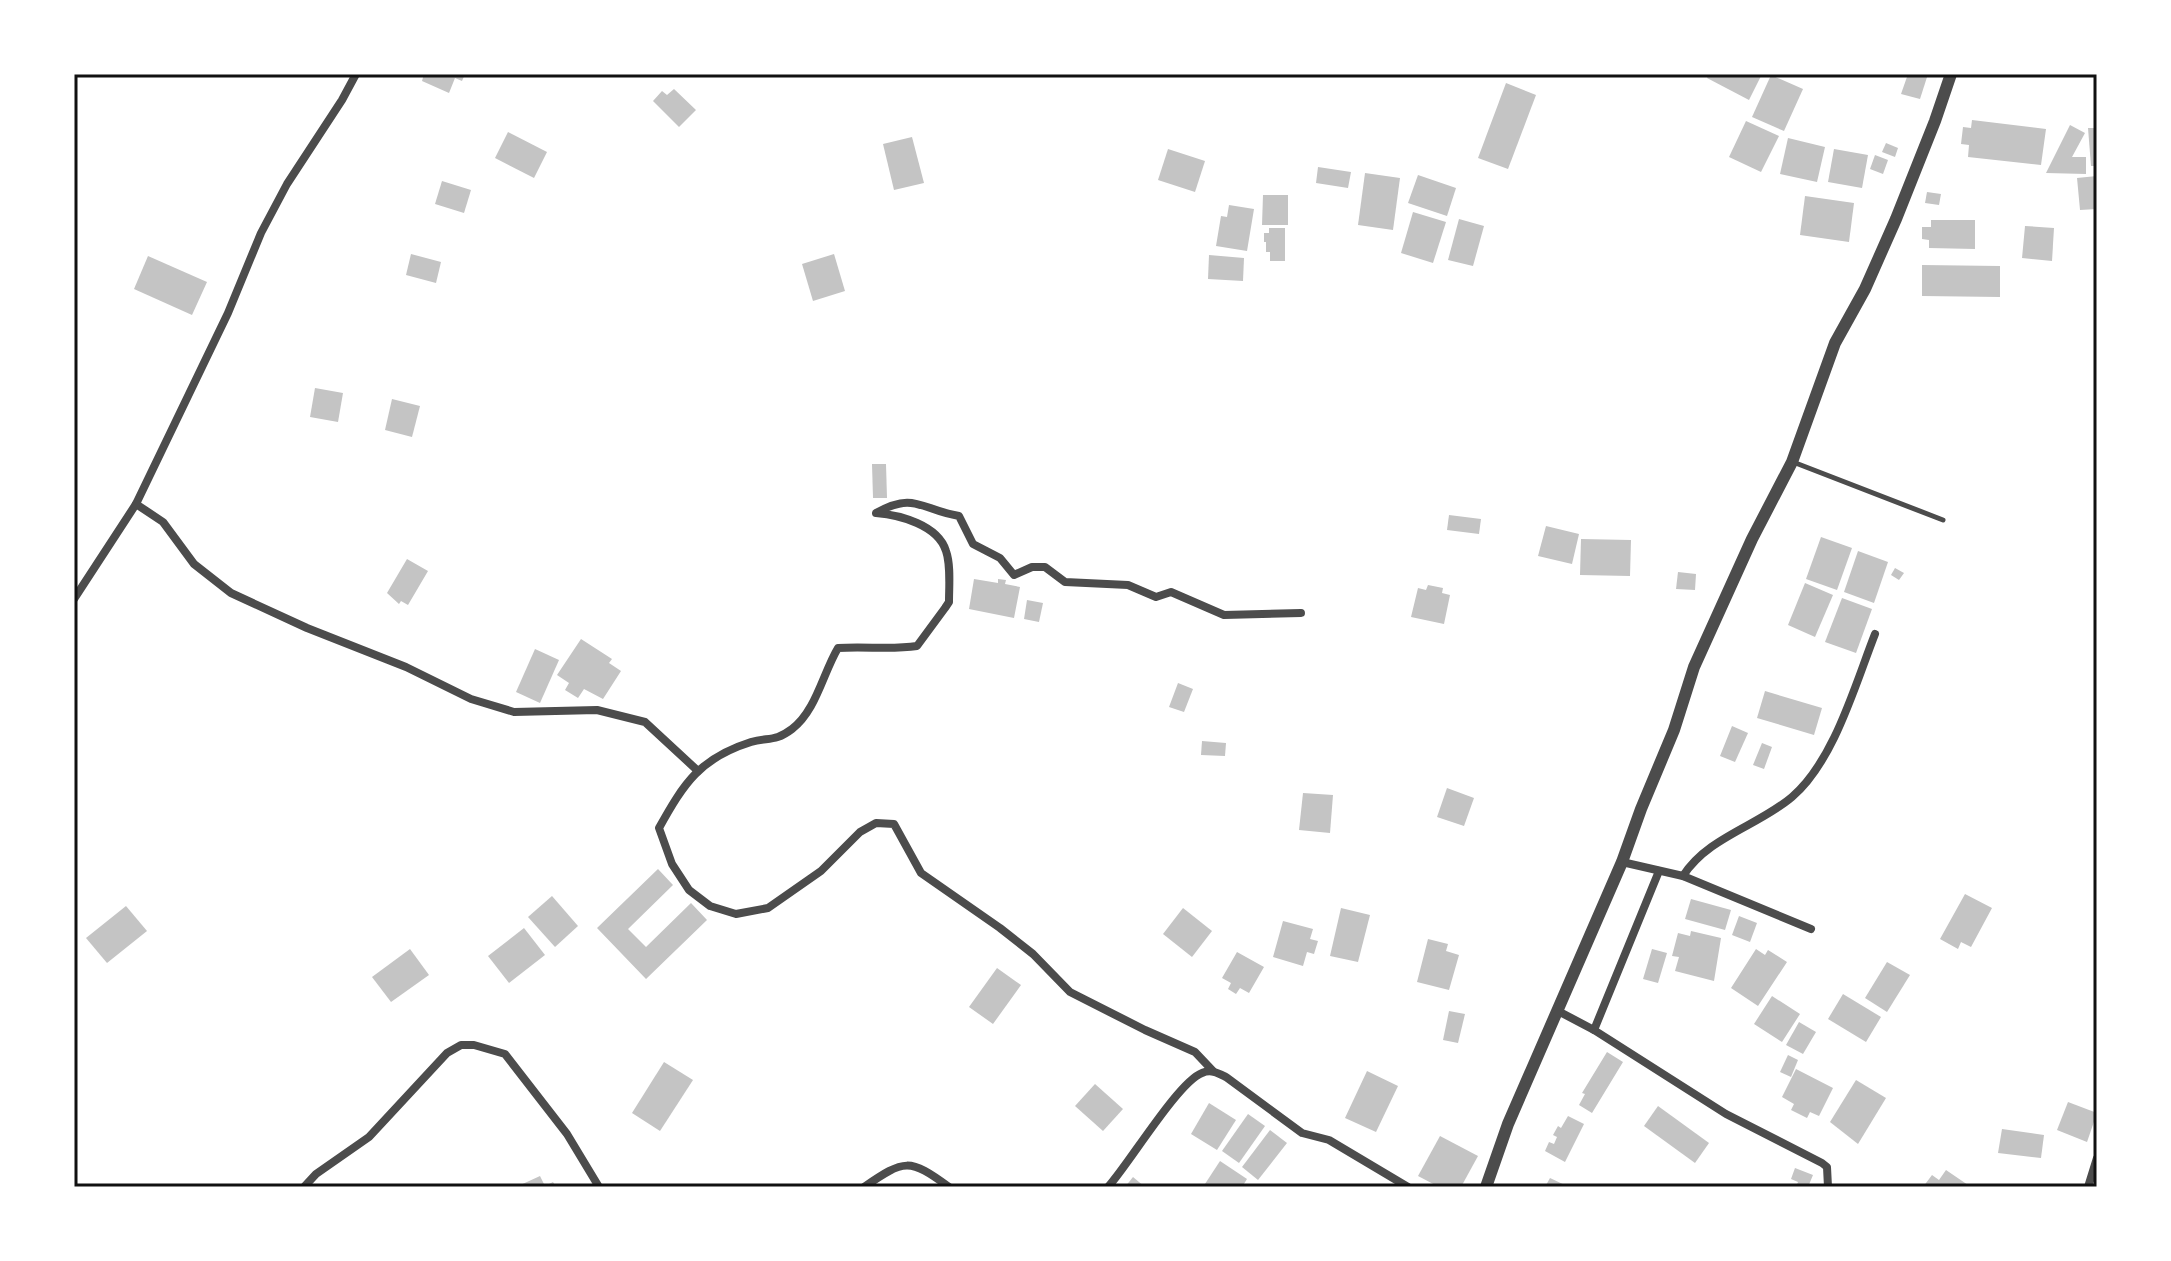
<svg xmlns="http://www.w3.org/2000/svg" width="2171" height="1261" font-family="Poppins,sans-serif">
<rect width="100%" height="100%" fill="#fff"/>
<g fill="#c4c4c4">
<polygon points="424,74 465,74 462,81 455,78 449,93 422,81"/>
<polygon points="1709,74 1762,74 1749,100 1707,78"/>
<polygon points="1908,74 1928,74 1920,99 1901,94"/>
<polygon points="1771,75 1803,89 1784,131 1752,117"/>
<polygon points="1506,83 1536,95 1508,169 1478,158"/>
<polygon points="674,89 696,110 679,127 653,101 662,91 667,95"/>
<polygon points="1972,120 2046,129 2041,165 1968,157 1969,145 1961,144 1963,127 1971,128"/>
<polygon points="1746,121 1779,136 1761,172 1729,157"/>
<polygon points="2070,125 2085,133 2072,157 2086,157 2086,174 2046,173"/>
<polygon points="2088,128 2097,128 2097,166 2091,166"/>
<polygon points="508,132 547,152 534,178 495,158"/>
<polygon points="912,137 924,183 894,190 883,144"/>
<polygon points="1788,138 1825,147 1817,182 1780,174"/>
<polygon points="1886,143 1898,148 1895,157 1882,152"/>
<polygon points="1168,149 1205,161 1195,192 1158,180"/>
<polygon points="1834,149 1868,155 1862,188 1828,182"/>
<polygon points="1875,155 1888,160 1883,174 1870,169"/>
<polygon points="1318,167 1351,172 1348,188 1316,183"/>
<polygon points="1365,173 1400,178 1393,230 1358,225"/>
<polygon points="1418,175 1456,188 1447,216 1408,203"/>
<polygon points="2097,176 2097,209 2080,210 2077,178"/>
<polygon points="442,181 471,190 464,213 435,204"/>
<polygon points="1927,192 1941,194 1939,205 1925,203"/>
<polygon points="1263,195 1288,195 1288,225 1262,225"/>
<polygon points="1805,196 1854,203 1849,242 1800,235"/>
<polygon points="1229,205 1254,209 1247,251 1216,246 1221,216 1227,217"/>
<polygon points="1413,212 1446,222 1433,263 1401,253"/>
<polygon points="1459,219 1484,226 1473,266 1448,260"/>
<polygon points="1931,220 1975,220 1975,249 1929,248 1929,240 1922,239 1922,227 1931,227"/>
<polygon points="2025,226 2054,228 2052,261 2022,258"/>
<polygon points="1269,228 1285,228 1285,261 1270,261 1270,252 1266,252 1266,242 1264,242 1264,233 1269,233"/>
<polygon points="411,254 441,262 436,283 406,275"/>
<polygon points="834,254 845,291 813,301 802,264"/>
<polygon points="1209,255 1244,258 1243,281 1208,279"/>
<polygon points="148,256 207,282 192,315 134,289"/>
<polygon points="1922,265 2000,266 2000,297 1922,296"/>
<polygon points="315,388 343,393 338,422 310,417"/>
<polygon points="392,399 420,406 412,437 385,430"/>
<polygon points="872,464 886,464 887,498 873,498"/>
<polygon points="1449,515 1481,519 1479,534 1447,530"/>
<polygon points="1546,526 1579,534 1572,564 1538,556"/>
<polygon points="1821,537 1852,548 1837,590 1806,579"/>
<polygon points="1581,539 1631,540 1630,576 1580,575"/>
<polygon points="1858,551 1888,562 1874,603 1844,592"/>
<polygon points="407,559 428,571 408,605 401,601 399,604 387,593"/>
<polygon points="1895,568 1904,573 1899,580 1891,575"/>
<polygon points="1678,572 1696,574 1695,590 1676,589"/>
<polygon points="974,579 998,583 998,579 1006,580 1005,584 1020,587 1014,618 969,609"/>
<polygon points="1805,583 1833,595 1815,637 1788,625"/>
<polygon points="1428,585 1443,588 1442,593 1450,595 1444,624 1411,617 1418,588 1426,590"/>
<polygon points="1842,598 1872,609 1856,653 1825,642"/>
<polygon points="1027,600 1043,603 1039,622 1024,619"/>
<polygon points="581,639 612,659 609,663 621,671 603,699 584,689 578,698 565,690 569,683 557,675"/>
<polygon points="535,649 559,660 540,703 516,692"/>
<polygon points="1178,683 1193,689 1184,712 1169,707"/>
<polygon points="1765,691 1822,708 1814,735 1757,718"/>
<polygon points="1732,726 1748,733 1735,762 1720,756"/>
<polygon points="1202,741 1226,743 1225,756 1201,755"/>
<polygon points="1762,743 1772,747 1764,769 1753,765"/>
<polygon points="1447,788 1474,798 1464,826 1437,817"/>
<polygon points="1303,793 1333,795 1330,833 1299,830"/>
<polygon points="658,869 673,885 628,929 646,947 691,903 707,920 646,979 597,928"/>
<polygon points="1965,894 1992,908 1971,947 1961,942 1958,949 1940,939"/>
<polygon points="552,896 578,926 555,947 528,917"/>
<polygon points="1691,899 1731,910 1725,930 1685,919"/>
<polygon points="126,906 147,931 107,963 86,938"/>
<polygon points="1183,908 1212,931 1192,957 1163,934"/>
<polygon points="1341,908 1370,915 1358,962 1330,956"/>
<polygon points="1739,916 1757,923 1750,942 1732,935"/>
<polygon points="1283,921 1313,929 1310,939 1318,941 1314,954 1307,952 1303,966 1273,957"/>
<polygon points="524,928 545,955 509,983 488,956"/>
<polygon points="1691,931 1721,938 1714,981 1675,971 1679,957 1672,956 1678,933 1690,936"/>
<polygon points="1428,939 1448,944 1446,951 1459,955 1449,990 1417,982"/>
<polygon points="410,949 429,975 391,1002 372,977"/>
<polygon points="1652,949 1667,953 1658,983 1643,979"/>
<polygon points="1756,949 1765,955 1768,950 1787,962 1758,1006 1731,988"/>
<polygon points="1237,952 1264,967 1249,993 1240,988 1236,994 1228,989 1231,983 1222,978"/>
<polygon points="1887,962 1910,975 1887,1012 1865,998"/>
<polygon points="997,968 1021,985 993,1024 969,1007"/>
<polygon points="1843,994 1881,1017 1866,1042 1828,1019"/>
<polygon points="1772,996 1800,1014 1782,1042 1754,1024"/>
<polygon points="1449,1011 1465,1014 1458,1043 1443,1040"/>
<polygon points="1799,1022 1816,1032 1803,1054 1786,1045"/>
<polygon points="1607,1052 1623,1062 1592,1113 1579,1105 1585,1094 1582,1093"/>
<polygon points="1788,1055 1798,1060 1791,1077 1780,1072"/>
<polygon points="664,1062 693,1080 660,1131 632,1113"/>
<polygon points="1796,1069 1833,1088 1819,1116 1810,1112 1807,1118 1791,1110 1794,1104 1782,1097"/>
<polygon points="1367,1071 1398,1086 1376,1132 1345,1118"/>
<polygon points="1856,1080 1886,1098 1858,1144 1830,1122"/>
<polygon points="1095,1084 1123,1109 1103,1131 1075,1106"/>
<polygon points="2068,1102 2097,1113 2087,1142 2057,1130"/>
<polygon points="1209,1103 1236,1120 1217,1150 1191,1134"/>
<polygon points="1658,1106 1709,1143 1695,1163 1644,1126"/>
<polygon points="1248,1114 1265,1126 1239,1163 1222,1151"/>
<polygon points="1568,1116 1584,1124 1565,1162 1545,1151 1549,1142 1554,1144 1557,1137 1553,1135 1558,1126 1561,1128"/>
<polygon points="2002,1129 2044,1135 2041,1158 1998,1153"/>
<polygon points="1270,1130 1287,1143 1258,1180 1242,1167"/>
<polygon points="1440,1136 1478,1156 1461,1187 1439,1187 1418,1176"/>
<polygon points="1220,1161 1247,1179 1242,1187 1203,1187"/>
<polygon points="1795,1168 1813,1175 1808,1187 1796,1187 1798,1182 1791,1179"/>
<polygon points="1946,1170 1968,1185 1966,1187 1923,1187 1932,1175 1939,1180"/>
<polygon points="540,1176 545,1186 553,1182 556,1187 516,1187"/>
<polygon points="1133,1177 1145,1187 1125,1187"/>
<polygon points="1550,1178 1569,1187 1545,1187"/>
</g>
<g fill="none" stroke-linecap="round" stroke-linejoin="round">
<polyline stroke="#4c4c4c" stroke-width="5" points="1793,462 1943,520"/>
<g stroke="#4c4c4c" stroke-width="8">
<polyline points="136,504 163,522 194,564 231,593 307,628 406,667 471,699 514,712 597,710 645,722 698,771"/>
<polyline points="74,599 136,504 228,313 261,233 287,184 342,100 356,74"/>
<polyline points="1622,862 1683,876 1811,929"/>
<path d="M1683,876C1708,837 1758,826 1792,797C1834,761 1855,685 1875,634"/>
<polyline points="1558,1011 1594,1030 1726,1114 1822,1163 1827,1167 1828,1187"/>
<polyline points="1594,1030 1659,871"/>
<path d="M1213,1071L1195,1052L1145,1030L1070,992L1033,954L1000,928L921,873L894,824L876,823L860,832L821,871L768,908L736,914L710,906L689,890L672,864L659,828C684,783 700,758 751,742C768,737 775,742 792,729C816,711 823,673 838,648C865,646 891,650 917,646L945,608L949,602C949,586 951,565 946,551C938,525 900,515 876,513C915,491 921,510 959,516L973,544L1000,558L1014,575L1032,567H1045L1065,582L1128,585L1156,597L1171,592L1224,615L1301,613"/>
<polyline points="304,1187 316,1174 369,1137 447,1053 461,1045 474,1045 505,1054 567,1134 599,1187"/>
<path d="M864,1187C905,1159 909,1158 949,1187"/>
<path d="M1108,1187C1129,1164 1178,1082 1202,1073C1211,1069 1218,1073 1226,1077L1302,1133L1329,1140L1408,1187"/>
<polyline points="2088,1187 2097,1158"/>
</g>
<polyline stroke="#4c4c4c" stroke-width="12" points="1486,1187 1508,1124 1622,862 1641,809 1674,730 1694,667 1752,539 1792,462 1835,343 1865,289 1896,219 1935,121 1951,74"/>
</g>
<rect width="2171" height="1261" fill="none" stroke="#ffffff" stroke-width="152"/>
<rect x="76" y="76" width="2019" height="1109" fill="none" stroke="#111" stroke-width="3"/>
</svg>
